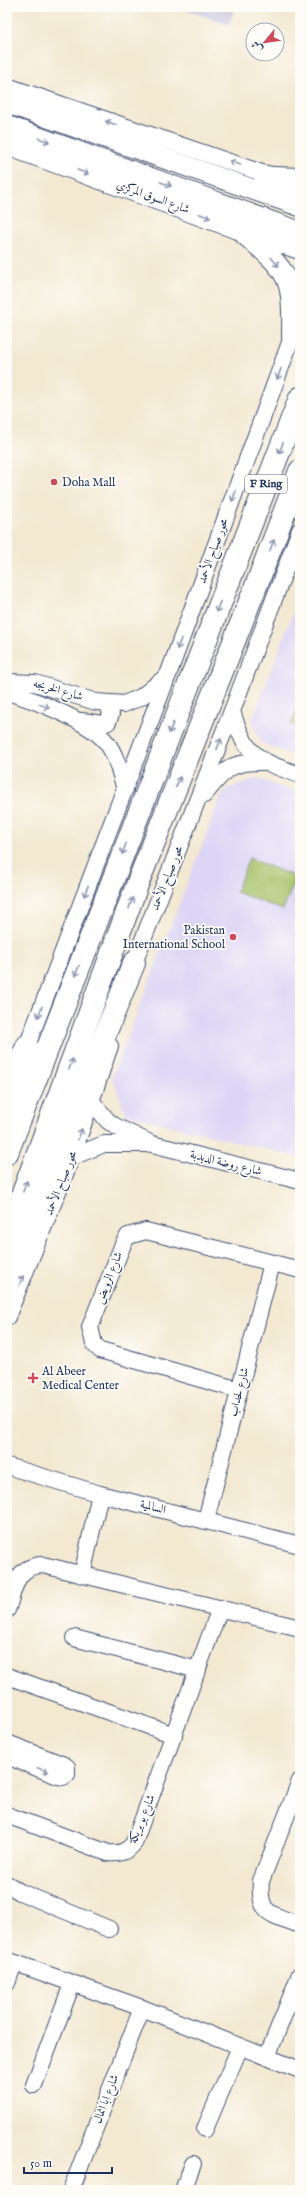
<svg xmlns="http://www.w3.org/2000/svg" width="307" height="2197" font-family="'IM FELL English',Amiri,serif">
<rect width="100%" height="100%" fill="#fdfcf7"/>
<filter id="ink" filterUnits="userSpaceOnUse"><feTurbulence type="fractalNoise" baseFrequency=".025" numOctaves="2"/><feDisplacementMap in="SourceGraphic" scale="8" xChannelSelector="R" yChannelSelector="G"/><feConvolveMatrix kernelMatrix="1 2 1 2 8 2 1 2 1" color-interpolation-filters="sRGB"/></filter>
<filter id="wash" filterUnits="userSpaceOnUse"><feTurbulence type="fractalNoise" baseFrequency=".012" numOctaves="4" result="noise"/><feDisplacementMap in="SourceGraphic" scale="16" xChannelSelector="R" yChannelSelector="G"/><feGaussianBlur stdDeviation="0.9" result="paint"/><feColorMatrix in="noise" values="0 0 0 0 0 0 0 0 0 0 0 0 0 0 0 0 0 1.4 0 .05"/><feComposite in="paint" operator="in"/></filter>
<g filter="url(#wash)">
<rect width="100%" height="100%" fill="#f3e8d0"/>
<g fill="#ddd5f6">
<polygon points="300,595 300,758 261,743 252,720"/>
<polygon points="257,778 300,794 300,1158 126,1114 112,1077 221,796 227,789"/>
</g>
<polygon fill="#c2c1dc" points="178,7 235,7 229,25"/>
<g fill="#a5bf65" stroke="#607762">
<polygon points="300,702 300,728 291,724"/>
<polygon points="249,858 296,877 283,910 236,892"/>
</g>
</g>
<g filter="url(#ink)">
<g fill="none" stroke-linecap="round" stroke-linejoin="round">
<defs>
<g id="minor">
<polyline points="7,86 262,173 273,175 300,176"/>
<polyline points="7,682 35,683 96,702 124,704 141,697 167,676"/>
<path d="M7,692C33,699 91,722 107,743C117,756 120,774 125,789"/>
<path d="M232,711C246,757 257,760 300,775"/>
<polyline points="82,721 103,724 108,722 111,714 108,703"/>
<path d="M204,795C225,770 229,761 264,762"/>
<polyline points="131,974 134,963 232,711 300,530"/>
<polyline points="20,1053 27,1046 168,675 296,326"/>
<polyline points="92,1102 108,1121 115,1126 152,1144 300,1181"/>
<polyline points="72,1157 104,1144 146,1144"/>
<polyline points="7,1317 72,1157 110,1046"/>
<polyline points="239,1390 100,1350 94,1344 90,1327 123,1244 128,1236 146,1231 300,1270"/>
<polyline points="7,1466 100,1494 300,1545"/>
<polyline points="206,1520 272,1263"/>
<polyline points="82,1575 100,1494"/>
<path d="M7,1610C15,1588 15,1566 43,1565L300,1628"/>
<polyline points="74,1638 198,1670"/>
<polyline points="7,1676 174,1735"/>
<polyline points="7,1743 64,1765 67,1767 67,1774 63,1777 58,1776 7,1756"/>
<path d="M300,1781L261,1881C258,1916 272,1914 300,1925"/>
<path d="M7,1815L108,1853C120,1854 127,1852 134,1843L220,1608"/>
<polyline points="7,1884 20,1892 109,1929"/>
<polyline points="7,1960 142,2008 300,2070"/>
<polyline points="7,1983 14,1963"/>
<polyline points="267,2057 300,1974"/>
<polyline points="34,2085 72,1984"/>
<polyline points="205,2129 240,2047"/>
<polyline points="71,2190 142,2008"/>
<polyline points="183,2190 193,2164"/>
</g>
<g id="major">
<polyline points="7,103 300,206"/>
<polyline points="7,126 300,232"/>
<polyline points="7,145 235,228 300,249"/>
<polyline points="264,182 300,188"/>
<path d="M245,235C291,273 293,278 292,337"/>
</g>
<g id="highway">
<polyline points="7,1102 27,1046"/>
<polyline points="7,1153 300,398"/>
<polyline points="7,1236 137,885 258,581 300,471"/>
<polyline points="7,1275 134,963"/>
</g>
</defs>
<use href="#minor" stroke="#3b4b6f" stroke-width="18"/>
<use href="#major" stroke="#3b4b6f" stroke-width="22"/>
<use href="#highway" stroke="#3b4b6f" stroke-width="24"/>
<use href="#minor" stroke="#fff" stroke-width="16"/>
<use href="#major" stroke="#fff" stroke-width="20"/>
<use href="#highway" stroke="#fff" stroke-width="22"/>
</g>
<defs><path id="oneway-shaft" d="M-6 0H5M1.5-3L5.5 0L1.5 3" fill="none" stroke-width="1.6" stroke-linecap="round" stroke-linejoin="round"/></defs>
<g stroke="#8d97ae">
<use href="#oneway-shaft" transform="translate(111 123) rotate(-161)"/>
<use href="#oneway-shaft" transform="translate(44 140) rotate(20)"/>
<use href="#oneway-shaft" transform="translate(235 163) rotate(-161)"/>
<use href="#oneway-shaft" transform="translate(83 172) rotate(20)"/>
<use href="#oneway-shaft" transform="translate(166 184) rotate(20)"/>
<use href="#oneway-shaft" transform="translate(205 216) rotate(21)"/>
<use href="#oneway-shaft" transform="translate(275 262) rotate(49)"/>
<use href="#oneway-shaft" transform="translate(279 374) rotate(110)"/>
<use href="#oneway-shaft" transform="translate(281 448) rotate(111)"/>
<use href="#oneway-shaft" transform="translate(234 496) rotate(110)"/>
<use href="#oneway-shaft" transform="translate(272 545) rotate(-69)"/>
<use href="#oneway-shaft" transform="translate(218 607) rotate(111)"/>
<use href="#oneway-shaft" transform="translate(179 644) rotate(110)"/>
<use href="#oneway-shaft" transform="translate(44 706) rotate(22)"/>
<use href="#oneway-shaft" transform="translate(171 728) rotate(111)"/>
<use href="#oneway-shaft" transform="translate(219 744) rotate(-69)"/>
<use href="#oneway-shaft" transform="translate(178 782) rotate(-68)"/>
<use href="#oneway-shaft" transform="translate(124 849) rotate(111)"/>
<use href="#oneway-shaft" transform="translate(86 891) rotate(111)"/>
<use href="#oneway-shaft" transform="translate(131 903) rotate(-70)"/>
<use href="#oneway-shaft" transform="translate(77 971) rotate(111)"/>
<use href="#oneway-shaft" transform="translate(40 1012) rotate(111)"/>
<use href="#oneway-shaft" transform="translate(71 1064) rotate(-70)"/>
<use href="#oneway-shaft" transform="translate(80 1134) rotate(-70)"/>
<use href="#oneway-shaft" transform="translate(25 1186) rotate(-70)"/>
<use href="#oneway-shaft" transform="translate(21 1281) rotate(-68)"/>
<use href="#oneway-shaft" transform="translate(43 1770) rotate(21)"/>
</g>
</g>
<g fill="#d1495b" stroke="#fdfcf7" stroke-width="1.5">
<circle cx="54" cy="482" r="4"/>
<circle cx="233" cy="937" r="4"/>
<path d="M31 1372h4v4h4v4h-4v4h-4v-4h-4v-4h4z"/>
</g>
<g text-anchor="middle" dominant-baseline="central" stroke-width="3.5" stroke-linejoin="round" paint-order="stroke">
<rect fill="#fdfcf7" stroke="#5f6c8c" stroke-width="1" x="245" y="475" width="42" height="18" rx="3"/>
<g font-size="11" font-weight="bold" fill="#1b2f5e">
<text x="266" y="484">F Ring</text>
</g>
<g font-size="12" fill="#1b2f5e" stroke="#fdfcf7">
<text transform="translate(153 197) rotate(20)">شارع السوق المركزي</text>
<text transform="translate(213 551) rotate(-70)">محور صباح الأحمد</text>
<text transform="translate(58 690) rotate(16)">شارع الخريجه</text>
<text transform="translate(167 878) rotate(-68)">محور صباح الأحمد</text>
<text transform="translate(226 1163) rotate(14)">شارع روضة الدبدبة</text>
<text transform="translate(61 1183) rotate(-68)">محور صباح الأحمد</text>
<text transform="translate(109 1278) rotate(-69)">شارع الرويض</text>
<text transform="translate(239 1392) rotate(-76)">شارع لحداب</text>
<text transform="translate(153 1507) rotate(14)">السالمية</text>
<text transform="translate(142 1819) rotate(-68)">شارع بو بريكة</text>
<text transform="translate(106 2099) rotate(-69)">شارع ابا انمال</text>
</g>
<g font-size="12" fill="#1b2f5e" stroke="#fdfcf7" text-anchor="start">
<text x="62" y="482">Doha Mall</text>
<text x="225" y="930" text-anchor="end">Pakistan<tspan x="225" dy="14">International School</tspan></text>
<text x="42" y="1371">Al Abeer<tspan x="42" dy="14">Medical Center</tspan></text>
</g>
</g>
<rect width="307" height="2197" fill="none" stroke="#fdfcf7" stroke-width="24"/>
<g transform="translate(265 42) rotate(241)"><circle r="19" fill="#fdfcf7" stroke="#a3aaba"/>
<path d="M0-3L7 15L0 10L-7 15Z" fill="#d1495b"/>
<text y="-6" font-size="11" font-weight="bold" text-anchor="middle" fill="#1b2f5e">ش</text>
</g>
<path d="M24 2167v6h88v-6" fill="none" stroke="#1b2f5e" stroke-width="2"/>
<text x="30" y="2167" font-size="12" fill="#1b2f5e" stroke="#fdfcf7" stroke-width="3" paint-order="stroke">50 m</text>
</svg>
